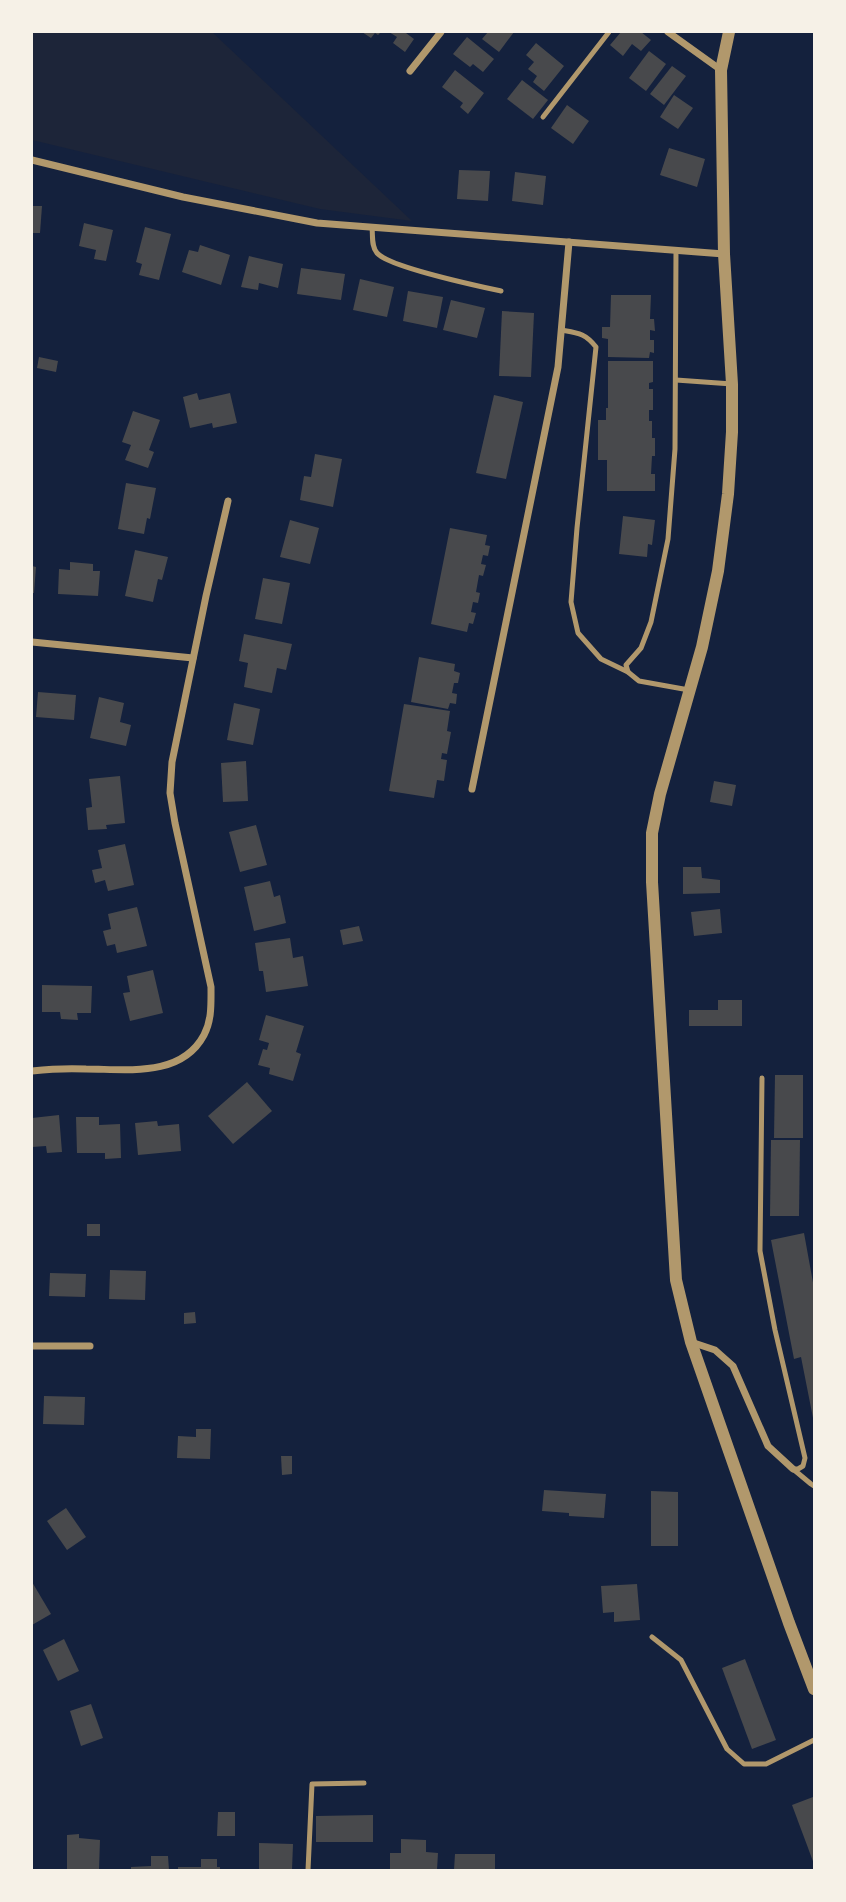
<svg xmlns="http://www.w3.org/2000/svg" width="846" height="1902" font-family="Cabin,sans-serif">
<rect width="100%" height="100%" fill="#14213d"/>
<polygon fill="#1d2539" points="32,32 212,32 412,221 320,209 32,140"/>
<g fill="#48494c">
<polygon points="362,32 381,32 378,35 375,33 371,38"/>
<polygon points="389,32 408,32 406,33 414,39 405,52 393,43 397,37"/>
<polygon points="488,32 514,32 499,52 482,39"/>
<polygon points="621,32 641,32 651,40 641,51 632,44 623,56 610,45"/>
<polygon points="467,37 494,59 483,72 473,64 470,67 453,54"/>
<polygon points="536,43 564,66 544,91 533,82 537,76 528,69 534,62 526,55"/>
<polygon points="649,51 666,64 646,91 629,78"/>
<polygon points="672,66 686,76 664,105 650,94"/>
<polygon points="455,70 484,93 468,114 460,107 463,103 442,87"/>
<polygon points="522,80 548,100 533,119 507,99"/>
<polygon points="674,95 693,108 678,129 660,117"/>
<polygon points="567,105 589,121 573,144 551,128"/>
<polygon points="669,148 705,159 697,187 660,175"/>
<polygon points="459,170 490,171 488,201 457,199"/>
<polygon points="515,172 546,176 543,205 512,201"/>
<polygon points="32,206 42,206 40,233 32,233"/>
<polygon points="84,223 113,230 106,261 94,259 96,250 79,246"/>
<polygon points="145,227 171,234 159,280 139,275 142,264 136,262"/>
<polygon points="200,245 230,255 221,285 182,272 189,250 198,252"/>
<polygon points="249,256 283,264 278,288 259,283 258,290 241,287"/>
<polygon points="301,268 345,274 341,300 297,294"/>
<polygon points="360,279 394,287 387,317 353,310"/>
<polygon points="408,291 443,297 437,328 403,321"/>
<polygon points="611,295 651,295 650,319 654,319 655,331 650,330 650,340 654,340 654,353 650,352 649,358 608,357 608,339 602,338 602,327 610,327"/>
<polygon points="451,300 485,308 477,338 443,330"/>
<polygon points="502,311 534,313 531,377 499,376"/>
<polygon points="39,357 58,361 56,372 37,368"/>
<polygon points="608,361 653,361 653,382 649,383 649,389 653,389 653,410 649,410 649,421 652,421 652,438 655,438 655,456 652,456 651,474 655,474 655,491 607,491 607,460 598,460 598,420 606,420 606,408 608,408"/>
<polygon points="197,393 199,400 230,393 237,423 213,428 212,423 190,428 183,397"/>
<polygon points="494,395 523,402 506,479 476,473"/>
<polygon points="133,411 160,420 149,450 154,452 148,468 125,460 131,445 122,442"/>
<polygon points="315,454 342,459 333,507 300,500 304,476 311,477"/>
<polygon points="126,483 156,488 150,519 147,518 144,534 118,529"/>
<polygon points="623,516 655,520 652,545 648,544 647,557 619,554"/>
<polygon points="290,520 319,528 310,564 280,557"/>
<polygon points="450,528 487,535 485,545 490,546 488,556 483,555 481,564 486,565 483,576 479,575 476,592 480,593 478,603 473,602 471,612 476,613 473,624 469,623 467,632 431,624"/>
<polygon points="135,550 168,557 162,580 158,579 153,602 125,596"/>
<polygon points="70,562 93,564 93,571 100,571 98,596 58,594 59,569 70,570"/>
<polygon points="32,566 36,567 34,593 32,593"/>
<polygon points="263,578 290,583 282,624 255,619"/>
<polygon points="244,634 292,644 286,670 277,668 272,693 244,687 248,663 239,661"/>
<polygon points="419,657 455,664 454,671 460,673 458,683 454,683 452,693 457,694 456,704 450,703 448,709 411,702"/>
<polygon points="38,692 76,695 74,720 36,717"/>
<polygon points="99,697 124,703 120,722 131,725 126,746 90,738"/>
<polygon points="234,703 260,709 253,745 227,740"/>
<polygon points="404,704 450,711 447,731 451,732 447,754 442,753 441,759 447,760 444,781 437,780 434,798 389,791"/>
<polygon points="246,761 248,801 223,802 221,763"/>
<polygon points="120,776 125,823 106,825 107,829 88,830 86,808 92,807 89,779"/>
<polygon points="714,781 736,785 732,806 710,802"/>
<polygon points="256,825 267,865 240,872 229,832"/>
<polygon points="125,844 134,885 108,891 105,880 95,883 92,870 102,868 98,850"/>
<polygon points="683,867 701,867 702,878 720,880 720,893 683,894"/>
<polygon points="270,881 274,897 280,895 286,923 254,931 244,887"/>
<polygon points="137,907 147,946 117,953 115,944 107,946 103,931 111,929 108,914"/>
<polygon points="720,909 722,933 694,936 691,912"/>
<polygon points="359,926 363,941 343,945 340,930"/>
<polygon points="290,938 293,958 303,956 308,986 266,992 263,971 259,971 255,943"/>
<polygon points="153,970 163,1013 130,1021 123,993 130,992 127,976"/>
<polygon points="42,985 92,986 91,1013 77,1013 78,1020 61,1019 60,1012 42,1012"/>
<polygon points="718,1000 742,1000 742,1026 689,1026 689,1010 718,1010"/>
<polygon points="266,1015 304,1026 296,1052 301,1054 293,1081 269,1074 270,1068 258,1065 263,1049 267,1050 269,1043 259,1040"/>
<polygon points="775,1075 803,1075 803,1138 774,1138"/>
<polygon points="247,1082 272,1111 233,1144 208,1116"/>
<polygon points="59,1115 62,1152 47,1153 46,1146 32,1147 32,1118"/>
<polygon points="76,1117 99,1117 99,1125 120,1124 121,1158 105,1159 105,1153 77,1153"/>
<polygon points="157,1121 158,1126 179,1124 181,1151 138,1155 135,1123"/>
<polygon points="771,1140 800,1140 799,1216 770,1216"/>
<rect x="87" y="1224" width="13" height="12"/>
<polygon points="804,1233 814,1288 813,1418 801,1357 794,1359 771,1240"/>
<polygon points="110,1270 146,1271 145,1300 109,1299"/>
<polygon points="50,1273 86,1274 85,1297 49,1296"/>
<polygon points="195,1312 196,1323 184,1324 184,1313"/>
<polygon points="44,1396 85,1397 84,1425 43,1424"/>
<polygon points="196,1429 211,1429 210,1459 177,1458 178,1436 196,1437"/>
<polygon points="281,1456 292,1456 292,1474 282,1475"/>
<polygon points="544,1490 606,1494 604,1518 569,1516 569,1513 542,1511"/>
<polygon points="651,1491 678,1492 678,1546 651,1546"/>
<polygon points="66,1508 86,1537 67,1550 47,1521"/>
<polygon points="32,1582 51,1614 32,1625"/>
<polygon points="637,1584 640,1620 614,1622 614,1612 603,1613 601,1586"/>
<polygon points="64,1639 79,1671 58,1681 43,1650"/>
<polygon points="745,1659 776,1740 752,1749 722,1668"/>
<polygon points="91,1704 103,1738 81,1746 70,1711"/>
<polygon points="813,1797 814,1799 814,1864 792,1805"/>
<polygon points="218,1812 235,1812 235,1836 217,1836"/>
<polygon points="373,1815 373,1842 316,1842 316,1816"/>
<polygon points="79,1834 79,1838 100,1840 99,1870 67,1870 67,1835"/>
<polygon points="401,1839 426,1840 426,1852 438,1853 437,1870 390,1870 390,1853 401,1853"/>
<polygon points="259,1843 293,1844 292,1870 259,1870"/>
<polygon points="455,1854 495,1854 495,1870 454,1870"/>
<polygon points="151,1856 168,1856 169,1870 131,1870 131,1867 151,1866"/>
<polygon points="201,1859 217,1859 217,1867 220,1867 220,1870 178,1870 178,1867 201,1867"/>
</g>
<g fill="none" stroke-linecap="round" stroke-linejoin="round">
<g stroke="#b1986c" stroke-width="5">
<polyline points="543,117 609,32"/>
<path d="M372,227C373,236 371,246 377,253C389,267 478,286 501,291"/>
<polyline points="676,250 675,449 668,539 651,622 641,648 626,665 628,672 639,681 689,690"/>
<path d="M561,330C578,333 585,333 596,347L577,528L571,602L578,633L601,659L628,672"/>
<polyline points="676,380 732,384"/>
<polyline points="762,1078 760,1251 775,1330 805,1458 803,1466 798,1469 793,1469 811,1484 814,1486"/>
<polyline points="652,1637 681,1660 727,1749 744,1764 766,1764 814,1740"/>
<polyline points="308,1870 312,1784 364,1783"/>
</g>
<g stroke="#b1986c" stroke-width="7">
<polyline points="668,32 721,70"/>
<polyline points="410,71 441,32"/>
<polyline points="32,160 183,197 317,223 724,254"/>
<polyline points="32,642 193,658"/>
<polyline points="472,789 558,367 569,242"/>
<path d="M32,1071C50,1069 67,1068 86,1069C126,1069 181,1078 204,1035C212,1020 211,1003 211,987L175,823L170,793L172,762L206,596L228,501"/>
<polyline points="691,1342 715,1350 733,1366 768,1446 793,1469"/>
<polyline points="32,1346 90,1346"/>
</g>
<polyline stroke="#b1986c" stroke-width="12" points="729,32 721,70 724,254 732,384 732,432 728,494 718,571 702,647 660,794 652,833 652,882 676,1280 691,1342 789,1623 814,1689"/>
</g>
<rect width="846" height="1902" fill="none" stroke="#f6f1e7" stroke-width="66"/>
</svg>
